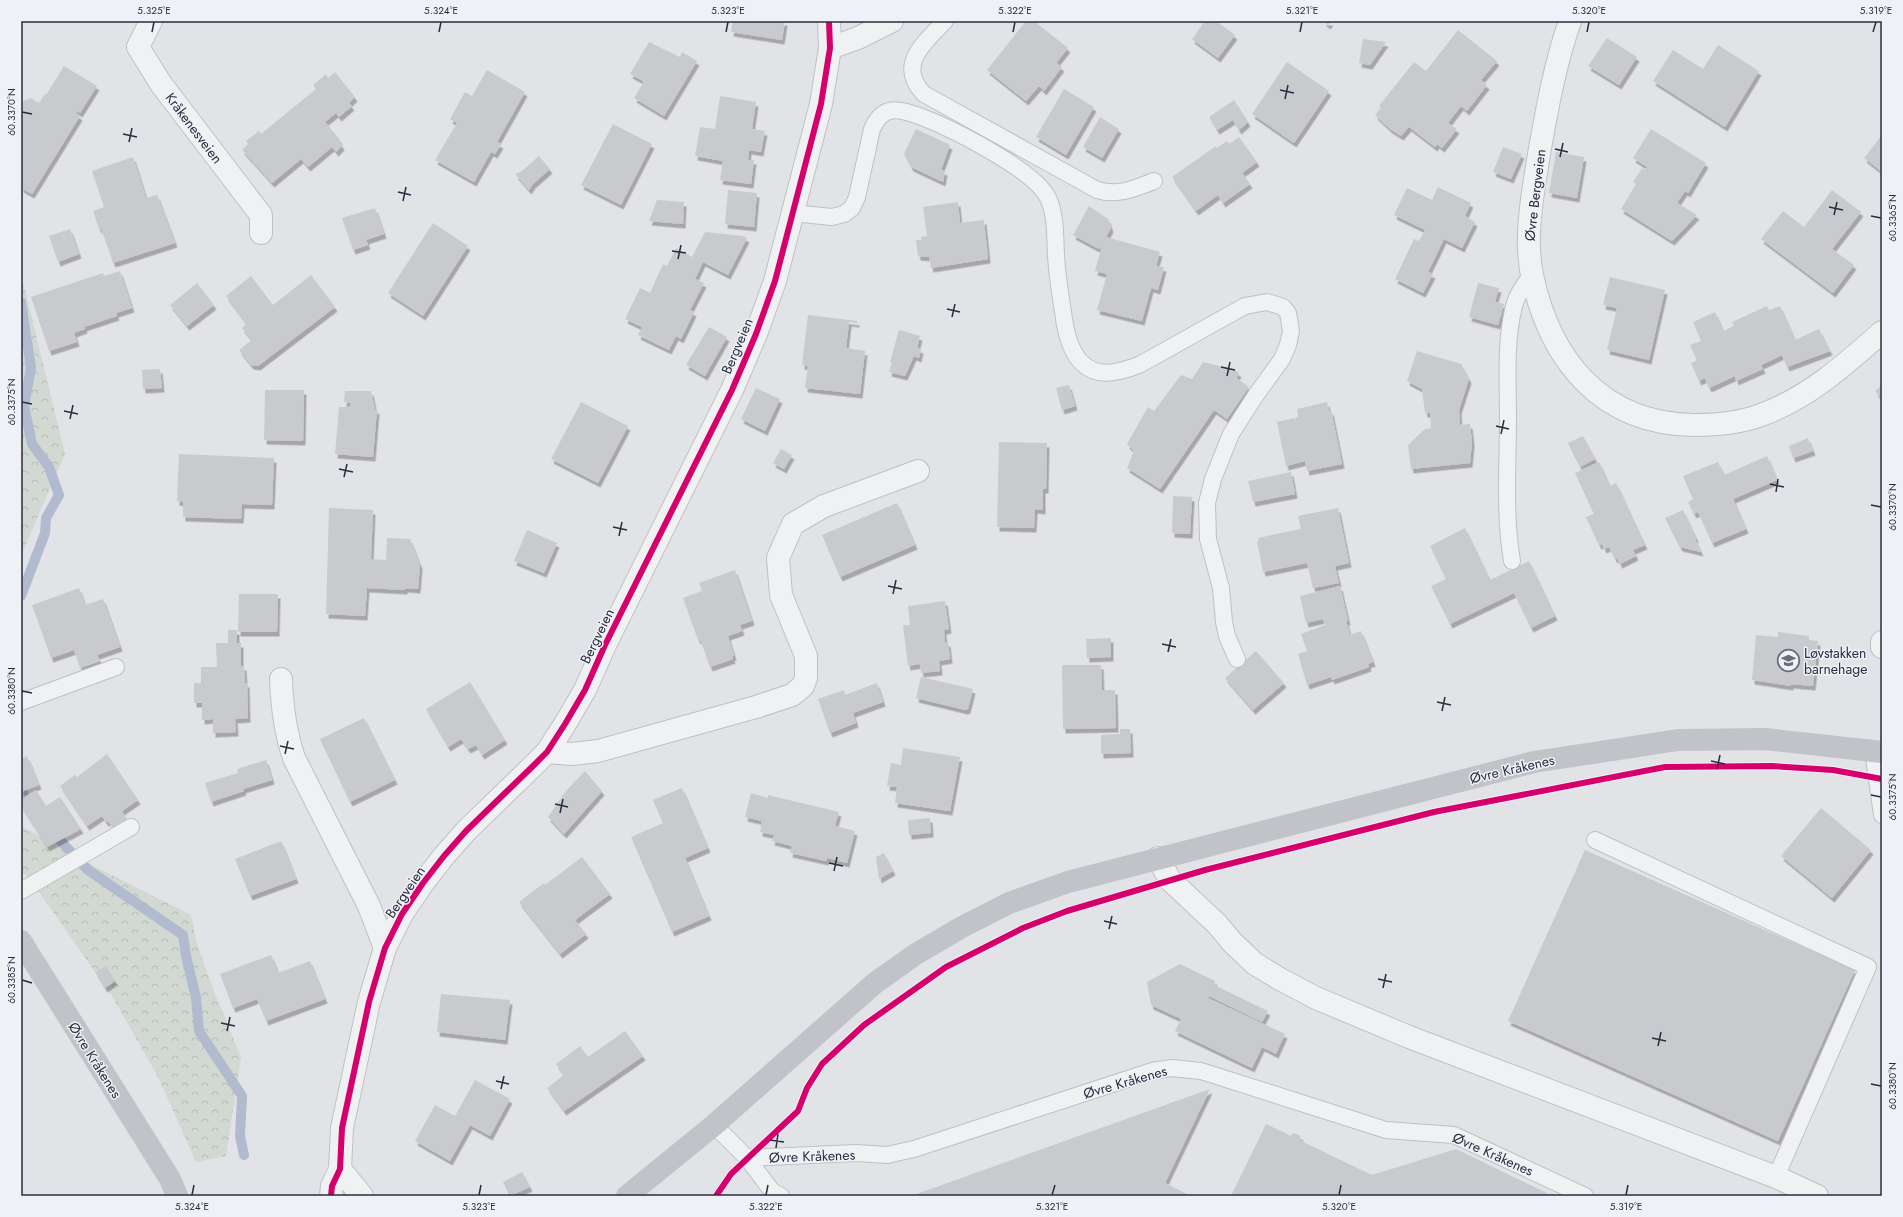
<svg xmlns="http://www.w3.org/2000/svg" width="1903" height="1217" font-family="Jost,sans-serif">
<defs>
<pattern id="forest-crowns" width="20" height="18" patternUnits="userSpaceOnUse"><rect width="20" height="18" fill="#d1d9d2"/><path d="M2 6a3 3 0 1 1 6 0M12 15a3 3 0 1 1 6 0" fill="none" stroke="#b4bbb5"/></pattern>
<filter id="shadow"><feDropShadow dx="2.5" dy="4.5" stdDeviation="0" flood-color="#0004"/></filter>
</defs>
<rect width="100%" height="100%" fill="#e2e3e6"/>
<g fill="url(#forest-crowns)">
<polygon points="21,273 65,454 21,556"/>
<polygon points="21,826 96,867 191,915 197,944 215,994 241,1057 226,1156 196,1162 158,1077 112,996 39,892 21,870"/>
</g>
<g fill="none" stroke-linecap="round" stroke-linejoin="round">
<g stroke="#b2bacf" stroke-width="10">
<polyline points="21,302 31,368 24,406 32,444 49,467 59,495 46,518 45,533 21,596"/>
<polyline points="21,788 28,806 30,809"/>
<polyline points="51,831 88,870 183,935 186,956 196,998 199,1031 242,1096 240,1136 244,1155"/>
</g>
</g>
<g fill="#c9cace" filter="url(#shadow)">
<polygon points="733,21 785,21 782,40 731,32"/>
<polygon points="1026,21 1034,21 1068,48 1056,63 1062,67 1044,91 1039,86 1026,101 987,70"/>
<polygon points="1205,21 1216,21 1235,35 1218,58 1192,39"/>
<polygon points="1323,21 1331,21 1328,25"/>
<polygon points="1458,30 1497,61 1481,80 1487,85 1467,111 1461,106 1448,123 1457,129 1442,148 1437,144 1435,147 1409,127 1401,136 1390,129 1375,115 1381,108 1379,106 1414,62 1426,71"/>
<polygon points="1607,38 1637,57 1619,85 1588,66"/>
<polygon points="1363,39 1386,42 1370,65 1359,63"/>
<polygon points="649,42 680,57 682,52 697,61 664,116 634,98 643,83 643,81 630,74"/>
<polygon points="1718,45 1759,71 1725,127 1653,81 1673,50 1703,69"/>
<polygon points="1287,62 1329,91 1294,143 1252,114"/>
<polygon points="64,66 97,86 80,113 77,111 76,113 80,116 32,194 21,188 21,102 31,98 39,103 45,94 46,95"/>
<polygon points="487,70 525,92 497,142 501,144 495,154 491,152 474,182 435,160 457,123 450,119 465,92 472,96"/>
<polygon points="335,72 355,97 349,103 352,106 339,117 336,113 325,122 340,140 339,141 342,146 336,152 332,147 308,167 301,159 272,183 242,150 248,144 246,141 259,131 261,134 316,89 313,85 326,74 328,78"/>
<polygon points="1064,89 1094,107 1066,155 1036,137"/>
<polygon points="720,96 756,102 752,129 765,131 761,152 749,150 748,160 754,160 751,184 720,180 723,161 695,156 700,127 715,129"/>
<polygon points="1234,100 1248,122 1239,130 1233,120 1217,130 1209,117"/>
<polygon points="1100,117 1119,129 1102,158 1083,147"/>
<polygon points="613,124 652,144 621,205 581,185"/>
<polygon points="916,129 950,145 941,170 945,171 943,182 911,167 904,154"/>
<polygon points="1651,129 1706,163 1688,193 1685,191 1677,203 1697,215 1672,241 1621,209 1636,184 1633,182 1642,168 1645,170 1647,167 1633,158"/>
<polygon points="1882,135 1882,172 1864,158"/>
<polygon points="1239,137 1257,162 1242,173 1250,184 1223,203 1218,195 1196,211 1172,177 1216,146 1217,148 1227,141 1229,144"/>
<polygon points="1503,147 1522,154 1511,179 1493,172"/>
<polygon points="1556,152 1584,157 1577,198 1549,193"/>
<polygon points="539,156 550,169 533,184 529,190 515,174 522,171"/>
<polygon points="133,157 146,198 157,195 175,243 113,263 101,228 99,229 93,211 104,207 92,171"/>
<polygon points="1438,187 1471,203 1465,216 1475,222 1462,248 1444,239 1428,272 1433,274 1423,293 1395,279 1414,239 1419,241 1425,230 1394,215 1407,188 1432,200"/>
<polygon points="728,190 757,193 754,227 725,224"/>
<polygon points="1832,190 1861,212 1832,249 1854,265 1833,293 1761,239 1783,211 1804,227"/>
<polygon points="657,200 684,202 683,224 649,221"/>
<polygon points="958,202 960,223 984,220 988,259 931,268 929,257 918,256 916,240 922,240 921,237 927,236 923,207"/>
<polygon points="1089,206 1108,219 1111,228 1106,237 1160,252 1156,266 1164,267 1158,290 1151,288 1142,321 1097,310 1107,274 1095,271 1102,245 1099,249 1073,235"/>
<polygon points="375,208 384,234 366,240 368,245 353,250 342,218"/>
<polygon points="433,223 468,246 423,316 388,293"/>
<polygon points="70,229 79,254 58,262 49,236"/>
<polygon points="705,232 743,236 747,238 728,275 703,262 695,279 704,283 690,310 694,312 681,339 676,336 669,350 638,335 642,327 625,319 640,288 650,293 663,264 667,266 676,248 692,257"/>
<polygon points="120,271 132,308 116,313 117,316 84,327 85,329 74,333 77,342 49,351 31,297 103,273 104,276"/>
<polygon points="311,275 335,307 258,366 251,365 239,350 252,340 242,328 247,324 226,296 251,276 273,305"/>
<polygon points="1610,277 1665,290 1649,360 1607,350 1617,308 1603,305"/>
<polygon points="197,283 214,305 187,326 170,305"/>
<polygon points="1478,283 1499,288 1495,302 1504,304 1498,325 1469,317"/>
<polygon points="1767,306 1769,310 1780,306 1795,340 1819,329 1830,351 1787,367 1782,355 1761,365 1763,369 1736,381 1735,376 1709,388 1705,378 1699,381 1691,363 1697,360 1690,345 1701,341 1693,322 1715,312 1723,331 1734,326 1732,322"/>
<polygon points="808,315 857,321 857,323 849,322 846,348 865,351 860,394 805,388 808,366 802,365"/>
<polygon points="709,327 727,337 705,376 686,365"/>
<polygon points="899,330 920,336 917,348 921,349 919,358 914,356 905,376 889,372 892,362 890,362"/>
<polygon points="1417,351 1461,364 1469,379 1459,410 1460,425 1470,424 1472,442 1470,463 1411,469 1408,445 1425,429 1431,428 1430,413 1425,413 1422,389 1407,381"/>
<polygon points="1203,362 1235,370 1239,373 1236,378 1249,387 1227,419 1214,410 1160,489 1127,468 1134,451 1127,444 1148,407 1154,411 1181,375 1192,379"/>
<polygon points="160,369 162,388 143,389 142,370"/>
<polygon points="1069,385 1075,406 1062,410 1056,388"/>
<polygon points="1882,385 1882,399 1875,391"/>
<polygon points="756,388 780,399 765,431 741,419"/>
<polygon points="265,390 304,390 303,441 264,440"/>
<polygon points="345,391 371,391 375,410 377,409 373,457 335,454 339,407 350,407 351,403 344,402"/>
<polygon points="581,402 628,426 598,483 551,459"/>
<polygon points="1327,402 1329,411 1331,410 1342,464 1307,471 1305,461 1286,466 1277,422 1295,418 1296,421 1296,417 1298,417 1297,409"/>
<polygon points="1583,436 1595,459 1580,467 1568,443"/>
<polygon points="1808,438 1813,451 1793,458 1789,446"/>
<polygon points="999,442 1047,443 1046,489 1043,489 1043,510 1035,509 1034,528 997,527"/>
<polygon points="781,449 792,455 784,469 773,463"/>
<polygon points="179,454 274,458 272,505 242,504 241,519 183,517 183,502 177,501"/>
<polygon points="1767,456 1777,480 1733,499 1746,529 1712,543 1698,512 1694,514 1688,502 1693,499 1683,476 1718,462 1724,475"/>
<polygon points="1599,462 1610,486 1616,483 1645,545 1633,550 1636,556 1620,564 1617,558 1615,559 1609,547 1604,549 1602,544 1599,545 1586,517 1594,514 1575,473"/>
<polygon points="1291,472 1295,494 1253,502 1248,481"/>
<polygon points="1173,496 1192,497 1190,534 1172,533"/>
<polygon points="897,503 915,545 840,577 822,535"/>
<polygon points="329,508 373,510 371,559 386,560 387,538 410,539 420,565 418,589 405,588 405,590 367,588 365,616 326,614"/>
<polygon points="1338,508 1349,563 1335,566 1339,583 1313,588 1307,563 1263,572 1257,541 1259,541 1258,538 1301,529 1298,516"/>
<polygon points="1683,510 1696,538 1695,539 1701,552 1680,547 1665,518"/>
<polygon points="1465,528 1490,580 1529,561 1555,616 1531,628 1514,593 1450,624 1431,586 1446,579 1430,546"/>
<polygon points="527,530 557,543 544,573 514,561"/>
<polygon points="735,570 752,621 740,625 742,631 728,636 734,656 732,656 733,659 710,667 700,639 698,640 683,598 702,591 699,583"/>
<polygon points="1340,586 1348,621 1346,621 1350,635 1361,631 1373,662 1368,664 1369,667 1332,680 1331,677 1307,685 1298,654 1307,651 1301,634 1325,625 1323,619 1306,623 1300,596"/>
<polygon points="79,588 85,605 103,599 120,647 97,655 100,661 80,668 74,650 51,658 32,605"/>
<polygon points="239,594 278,594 277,632 238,632"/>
<polygon points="945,601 949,629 944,630 945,643 948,642 950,659 939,661 940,671 921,673 920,664 908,666 903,625 910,625 908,606"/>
<polygon points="228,630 237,630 237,643 241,643 241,666 244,666 245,683 247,683 248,718 235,719 236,732 213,733 213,719 202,720 202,703 194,703 194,683 201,683 201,667 217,667 216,643 228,643"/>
<polygon points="1778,632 1809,636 1809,640 1818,641 1813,686 1791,684 1791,686 1752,680 1756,635 1778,637"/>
<polygon points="1111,638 1111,657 1087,658 1086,639"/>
<polygon points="1256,651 1284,683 1253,710 1225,678"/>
<polygon points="1062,665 1101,665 1102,690 1115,690 1116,728 1063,729"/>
<polygon points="921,677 973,689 968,709 965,710 916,698"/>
<polygon points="470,682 505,740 482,755 476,745 468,749 461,739 448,747 426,709"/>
<polygon points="877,683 883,702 853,713 856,723 830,733 818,699 844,690 845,695"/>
<polygon points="364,718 395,780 350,802 320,739"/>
<polygon points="1120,729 1130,729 1131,753 1101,754 1101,735 1120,734"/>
<polygon points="903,748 960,757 950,811 895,803 897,787 887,786 891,763 901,765"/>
<polygon points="107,754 138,800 122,811 126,819 113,828 108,821 106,822 102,816 87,826 60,786 75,775 77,777"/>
<polygon points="27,756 39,785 21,792 21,759"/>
<polygon points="266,760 272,780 243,789 244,791 211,802 205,783 238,773 237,769"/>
<polygon points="585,771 602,791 564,834 548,817 565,792"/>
<polygon points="682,788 708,848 685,858 709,916 672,932 631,837 663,823 653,800"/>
<polygon points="36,790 46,806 60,797 81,829 47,847 21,806 21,800"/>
<polygon points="751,793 768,798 768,795 839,812 835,826 855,831 847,863 827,858 826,861 790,853 792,846 772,841 774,835 760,832 762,821 745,817"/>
<polygon points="1821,808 1871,850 1832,898 1781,856"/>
<polygon points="930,818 931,833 909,835 908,820"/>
<polygon points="281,841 296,879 250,896 235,859"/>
<polygon points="1585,850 1855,970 1778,1141 1508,1021"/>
<polygon points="884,853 893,871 879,879 876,857"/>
<polygon points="582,857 610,894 575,920 586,934 560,954 519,902 544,883 545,885"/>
<polygon points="271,955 278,973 310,961 325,999 266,1021 257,999 233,1008 220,974"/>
<polygon points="1180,964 1215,981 1214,985 1268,1011 1262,1022 1209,996 1208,998 1285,1034 1276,1054 1262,1047 1252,1068 1175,1031 1181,1019 1151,1005 1147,982"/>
<polygon points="106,966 115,981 105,988 95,972"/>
<polygon points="441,994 510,1000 505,1040 437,1032"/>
<polygon points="625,1031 643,1056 564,1111 547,1088 564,1075 556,1064 580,1046 588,1057"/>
<polygon points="475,1080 510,1099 490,1136 470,1125 450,1161 415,1141 435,1105 455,1116"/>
<polygon points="1210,1089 1165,1183 1191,1196 911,1196"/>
<polygon points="1266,1124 1291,1136 1293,1133 1301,1136 1299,1140 1372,1175 1456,1149 1553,1196 1231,1196"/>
<polygon points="522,1172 530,1187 510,1196 503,1182"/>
</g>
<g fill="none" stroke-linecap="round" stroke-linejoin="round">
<defs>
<g id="lane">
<path d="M945,21C924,43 896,65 924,94L1097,190C1118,196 1134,189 1154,181"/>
<path d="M793,213L832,217L844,214L852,208L857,197L872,129C883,105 897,108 919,116C949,127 1035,170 1048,198C1056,214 1055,237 1056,255C1057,274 1060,293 1063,312C1065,328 1069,351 1082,363C1098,379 1120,372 1139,365L1245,306L1267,302L1283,307L1288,313L1291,331L1288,345L1282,359L1256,395L1231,434L1213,479L1207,503L1208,539L1221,588L1224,622L1227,636L1237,659"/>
<path d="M1512,561C1504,514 1508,465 1508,418C1508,381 1505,342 1514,306C1517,294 1525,284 1532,274"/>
<polyline points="21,702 116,667"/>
<polyline points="1873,751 1882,815"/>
<polyline points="1595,840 1868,967 1776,1177"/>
<polyline points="21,891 131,827"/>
<polyline points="714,1125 747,1158 772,1191 781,1196"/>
<polyline points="747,1158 856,1153 887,1155 914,1149 1152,1071 1172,1068 1201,1071 1386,1130 1454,1135 1585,1196"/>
</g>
<g id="street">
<polyline points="151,21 138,47 161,84 261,215 261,233"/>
<path d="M1570,21C1555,64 1547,109 1539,154C1533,193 1524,236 1532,275C1550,361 1602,424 1694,425C1717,425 1740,423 1761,415C1808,398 1846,364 1882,332"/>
<polyline points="830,48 858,38 892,21"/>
<polyline points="1882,642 1882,647"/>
<path d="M281,679C282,706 285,732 294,758L369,906L385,948"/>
<polyline points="547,752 572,754 598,751 756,707 792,695 803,686 806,678 806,656 781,595 778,558 793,524 824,506 918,471"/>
<polyline points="1158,858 1170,880 1217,924 1232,942 1255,964 1280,979 1316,998 1409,1037 1776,1177 1817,1196"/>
<polyline points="340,1169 362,1196"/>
<polyline points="331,1196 332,1186 340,1169 342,1128 369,1002 385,948 402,914 423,883 444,856 466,831 535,764 547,752 565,724 585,690 605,645 732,390 756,334 775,281 821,104 830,48 829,21"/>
</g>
</defs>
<use href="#lane" stroke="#bfc0c3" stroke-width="18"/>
<use href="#street" stroke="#bfc0c3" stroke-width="24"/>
<use href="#lane" stroke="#f0f1f3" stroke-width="16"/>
<use href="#street" stroke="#f0f1f3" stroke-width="22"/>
<g stroke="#c2c3c8" stroke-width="22">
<polyline points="21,941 170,1179 177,1196"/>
<polyline points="627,1196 714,1125 875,983 916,954 962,927 1009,903 1068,882 1534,762 1678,740 1765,739 1882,752"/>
</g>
<defs>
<g id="cycleway">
<polyline points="331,1196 332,1186 340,1169 342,1128 369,1002 385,948 402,914 423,883 444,856 466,831 535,764 547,752 565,724 585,690 605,645 732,390 756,334 775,281 821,104 830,48 829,21"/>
<polyline points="716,1196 731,1174 798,1111 807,1088 822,1064 864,1025 946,967 1023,928 1067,911 1205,870 1434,812 1665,767 1772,766 1833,770 1882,779"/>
</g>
</defs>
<use href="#cycleway" stroke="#eff1f6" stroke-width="8"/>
<use href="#cycleway" stroke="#d6006c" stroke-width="6"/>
</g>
<path fill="none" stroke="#2a2d3e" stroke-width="1.5" d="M152,32L154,22M439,32L441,22M726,32L728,22M1013,32L1015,22M1300,32L1302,22M1587,32L1589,22M1873,32L1876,22M1280,90L1294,93M1285,99L1288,85M22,112L32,114M123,134L137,137M129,142L132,128M1555,149L1568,152M1560,157L1563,143M398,192L411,195M403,201L406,187M1829,207L1843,210M1834,215L1837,202M1871,216L1881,218M672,251L686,253M678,259L681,245M947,309L960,312M952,317L955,304M1221,367L1235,370M1227,376L1230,362M22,402L32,404M64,411L78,414M70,419L73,405M1496,426L1509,429M1501,434L1504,420M339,469L353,472M344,477L347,464M1770,484L1784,487M1776,492L1778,479M1871,505L1881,507M613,527L627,530M619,536L622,522M888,586L902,589M893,594L896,580M1162,644L1176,647M1168,652L1171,639M22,691L32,693M1437,702L1451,705M1442,711L1445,697M280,746L294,749M285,754L288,741M1711,761L1725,764M1717,769L1720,755M1871,795L1881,797M555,804L568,807M560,813L563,799M829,863L843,866M834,871L837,857M1104,921L1117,924M1109,929L1112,916M1378,979L1392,982M22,980L32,983M1383,988L1386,974M221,1023L235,1026M227,1031L230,1017M1652,1038L1666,1041M1658,1046L1661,1032M496,1081L509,1084M1871,1084L1881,1086M501,1089L504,1076M770,1140L784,1142M776,1148L778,1134M192,1195L194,1185M479,1195L481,1185M766,1195L768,1185M1052,1195L1055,1185M1339,1195L1341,1185M1626,1195L1628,1185"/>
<defs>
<symbol id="school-ring" viewBox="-11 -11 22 22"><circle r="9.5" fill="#eff1f6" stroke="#6a6d79" stroke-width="1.5"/><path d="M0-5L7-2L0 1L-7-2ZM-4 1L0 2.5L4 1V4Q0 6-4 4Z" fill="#6a6d79"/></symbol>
</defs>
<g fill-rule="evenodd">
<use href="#school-ring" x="1776" y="648" width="25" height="25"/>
</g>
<g text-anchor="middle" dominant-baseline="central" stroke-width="3" stroke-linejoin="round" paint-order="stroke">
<g font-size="14" fill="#2a2d3e" stroke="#eff1f6">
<text transform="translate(194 128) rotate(53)">Kråkenesveien</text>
<text transform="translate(1535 195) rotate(-83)">Øvre Bergveien</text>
<text transform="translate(737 346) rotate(-67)">Bergveien</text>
<text transform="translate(597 636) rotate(-64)">Bergveien</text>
<text transform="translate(1512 769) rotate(-13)">Øvre Kråkenes</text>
<text transform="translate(405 892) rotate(-56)">Bergveien</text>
<text transform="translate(95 1060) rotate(58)">Øvre Kråkenes</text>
<text transform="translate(1125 1082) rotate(-16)">Øvre Kråkenes</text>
<text transform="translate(1493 1154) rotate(24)">Øvre Kråkenes</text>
<text transform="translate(812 1156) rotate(-2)">Øvre Kråkenes</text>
</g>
<g font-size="14" fill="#2a2d3e" stroke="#eff1f6" text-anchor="start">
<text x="1804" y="653">Løvstakken<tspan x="1804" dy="16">barnehage</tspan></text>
</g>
</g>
<rect width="1903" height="1217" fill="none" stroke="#eff1f6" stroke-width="44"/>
<rect x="22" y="22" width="1859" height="1173" fill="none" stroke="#2a2d3e" stroke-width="1.5"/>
<g font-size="10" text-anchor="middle" fill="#2a2d3e">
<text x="154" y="14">5.325°E</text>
<text x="441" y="14">5.324°E</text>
<text x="728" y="14">5.323°E</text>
<text x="1015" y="14">5.322°E</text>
<text x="1302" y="14">5.321°E</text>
<text x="1589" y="14">5.320°E</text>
<text x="1876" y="14">5.319°E</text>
<text transform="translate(11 112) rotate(-90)" y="4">60.3370°N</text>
<text transform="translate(1892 218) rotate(-90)" y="4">60.3365°N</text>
<text transform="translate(11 402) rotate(-90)" y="4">60.3375°N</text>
<text transform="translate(1892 507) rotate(-90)" y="4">60.3370°N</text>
<text transform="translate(11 691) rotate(-90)" y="4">60.3380°N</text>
<text transform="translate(1892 797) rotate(-90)" y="4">60.3375°N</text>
<text transform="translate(11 980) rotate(-90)" y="4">60.3385°N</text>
<text transform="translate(1892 1086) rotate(-90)" y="4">60.3380°N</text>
<text x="192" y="1210">5.324°E</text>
<text x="479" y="1210">5.323°E</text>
<text x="766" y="1210">5.322°E</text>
<text x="1052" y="1210">5.321°E</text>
<text x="1339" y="1210">5.320°E</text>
<text x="1626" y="1210">5.319°E</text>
</g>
</svg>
